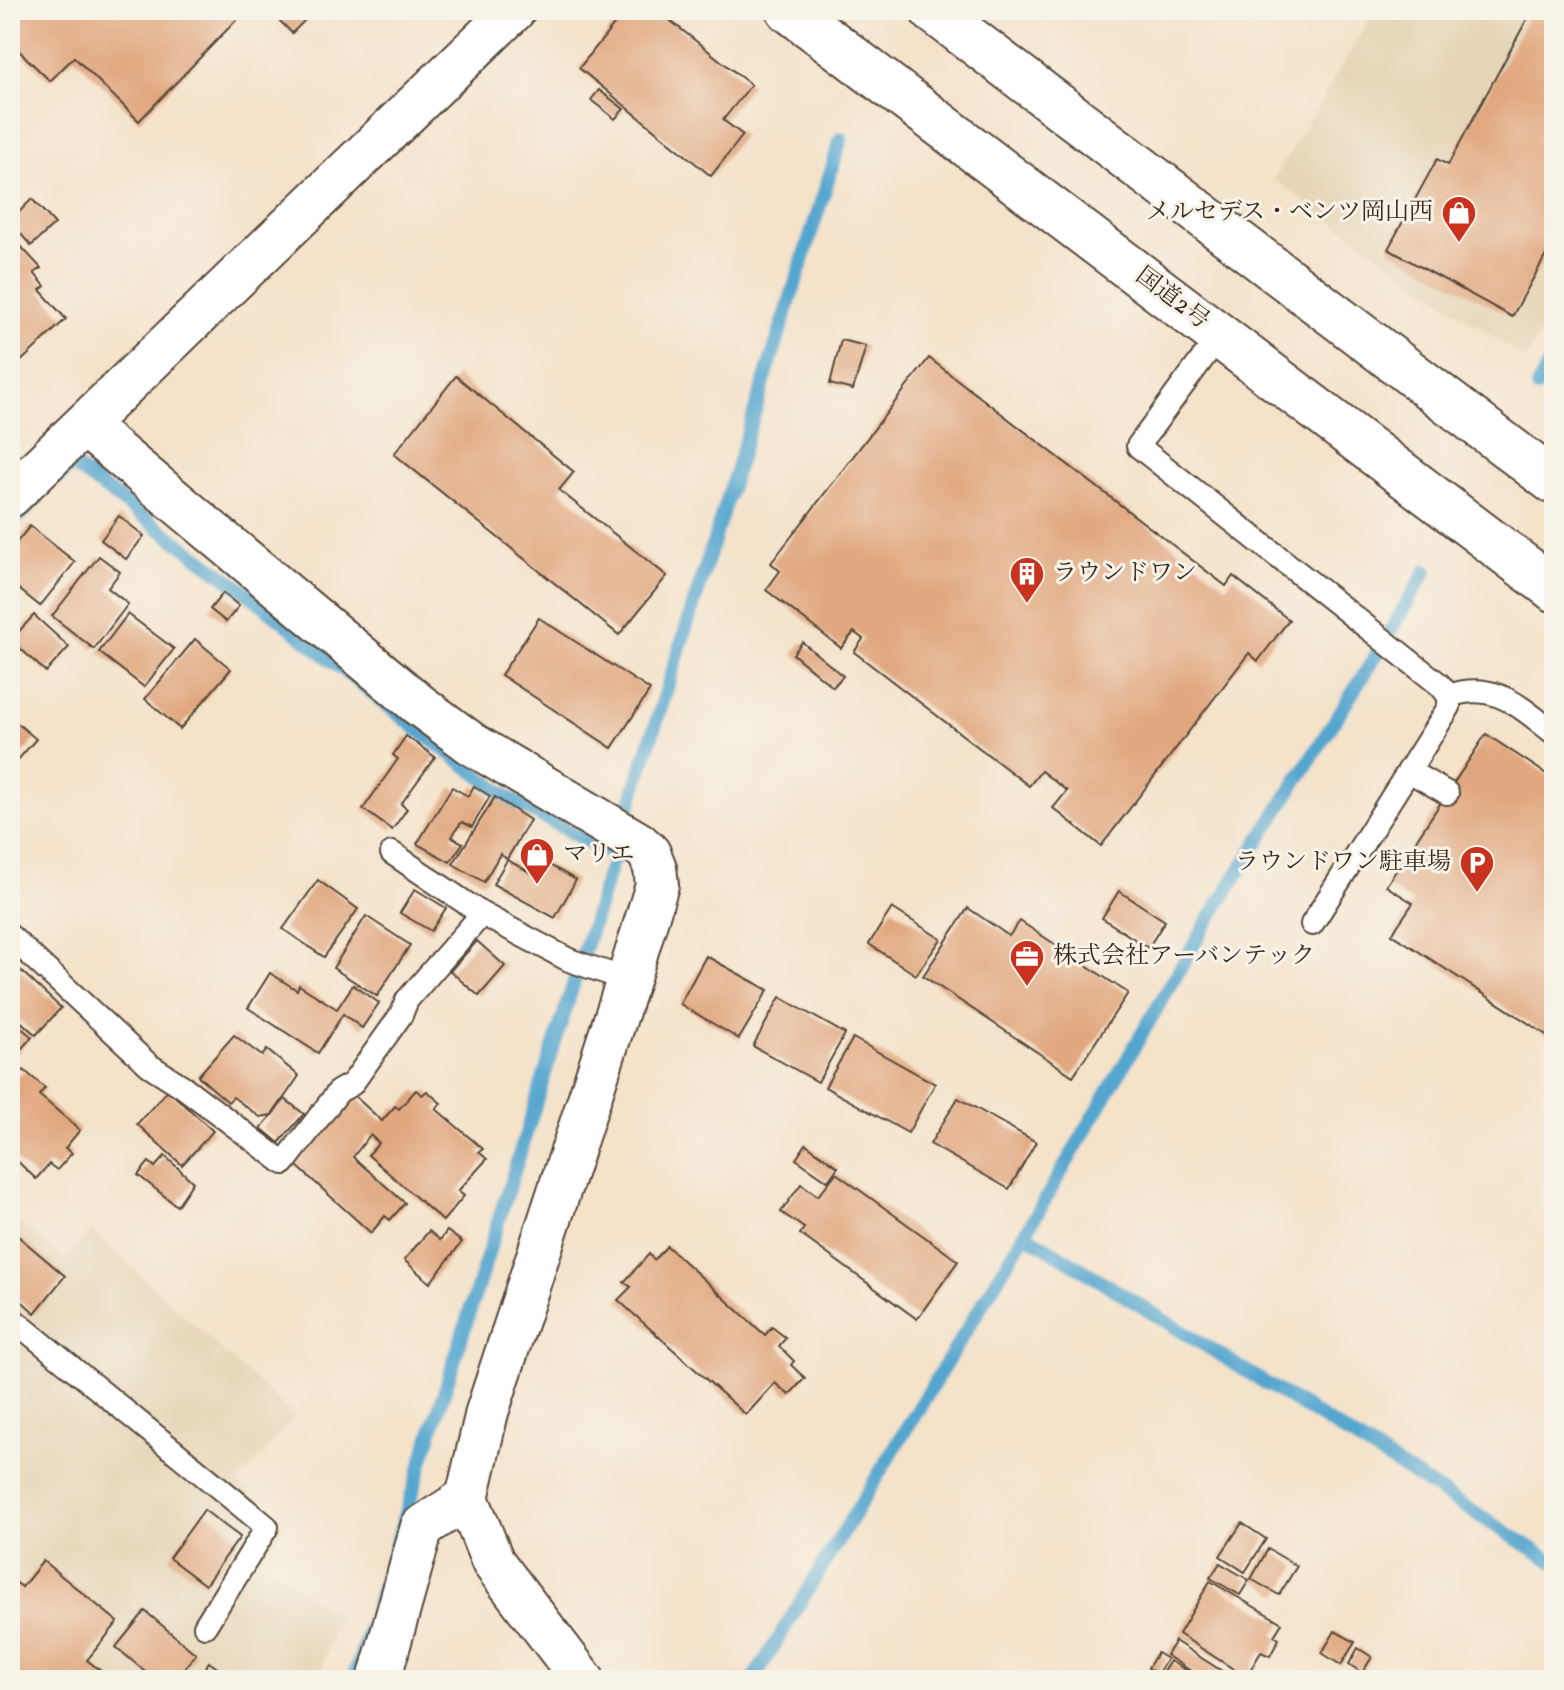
<svg xmlns="http://www.w3.org/2000/svg" width="1564" height="1690" font-family="Vollkorn,'Noto Serif JP',serif">
<rect width="100%" height="100%" fill="#f7f3e8"/>
<filter id="ink" filterUnits="userSpaceOnUse"><feTurbulence type="fractalNoise" baseFrequency=".0125" numOctaves="2"/><feDisplacementMap in="SourceGraphic" scale="16" xChannelSelector="R" yChannelSelector="G"/><feConvolveMatrix kernelMatrix="1 2 1 2 8 2 1 2 1" color-interpolation-filters="sRGB"/></filter>
<filter id="wash" filterUnits="userSpaceOnUse"><feTurbulence type="fractalNoise" baseFrequency=".006" numOctaves="4" result="noise"/><feDisplacementMap in="SourceGraphic" scale="32" xChannelSelector="R" yChannelSelector="G"/><feGaussianBlur stdDeviation="1.8" result="paint"/><feColorMatrix in="noise" values="0 0 0 0 0 0 0 0 0 0 0 0 0 0 0 0 0 1.4 0 .05"/><feComposite in="paint" operator="in"/></filter>
<g filter="url(#wash)">
<rect width="100%" height="100%" fill="#f4e2c9"/>
<g fill="#e6d5b7">
<polygon points="1375,10 1554,10 1554,309 1525,360 1274,179"/>
<polygon points="10,1214 63,1260 91,1230 295,1417 238,1483 286,1521 261,1559 337,1617 319,1680 234,1680 209,1662 196,1680 174,1680 196,1654 146,1612 116,1647 155,1680 112,1680 87,1660 22,1587 10,1578 10,1291 35,1312 12,1232 10,1234"/>
</g>
<g fill="none" stroke-linecap="round" stroke-linejoin="round">
<g stroke="#54a6cf" stroke-width="14">
<polyline points="1537,387 1554,355"/>
<polyline points="59,477 71,464 254,598 417,729 509,798 616,857"/>
<polyline points="10,525 35,500"/>
<polyline points="1025,1234 1554,1562"/>
<polyline points="353,1680 841,139"/>
<polyline points="753,1680 1025,1234 1206,924 1365,673 1426,571"/>
</g>
</g>
<g id="blocks">
<g fill="#e1a880">
<polygon points="10,10 246,10 139,121 74,57 50,81 10,42"/>
<polygon points="277,10 304,10 310,15 292,33 273,14"/>
<polygon points="626,10 657,10 751,85 723,120 743,135 711,176 579,68"/>
<polygon points="1532,10 1554,10 1554,247 1551,246 1512,317 1388,249 1437,159 1448,165"/>
<polygon points="599,90 624,109 615,119 591,100"/>
<polygon points="32,199 55,224 31,246 10,221"/>
<polygon points="16,241 41,268 34,273 45,286 40,290 66,319 17,365 10,357 10,247"/>
<polygon points="841,340 866,346 853,390 830,384"/>
<polygon points="929,358 1226,586 1233,576 1289,620 1258,661 1249,653 1101,846 1053,808 1067,791 1041,771 1029,786 854,652 863,639 854,632 841,648 766,590 780,571 771,563"/>
<polygon points="456,376 574,472 559,490 667,576 619,635 394,454"/>
<polygon points="119,516 144,536 126,559 101,540"/>
<polygon points="30,526 75,562 40,606 10,582 10,550"/>
<polygon points="99,556 120,572 108,588 128,604 94,649 52,616"/>
<polygon points="223,593 239,606 226,622 210,609"/>
<polygon points="128,614 174,649 144,687 99,652"/>
<polygon points="34,615 69,647 46,672 11,640"/>
<polygon points="539,618 650,690 612,748 501,675"/>
<polygon points="195,639 231,669 180,729 145,699"/>
<polygon points="802,642 843,676 833,687 793,654"/>
<polygon points="10,717 36,739 10,769"/>
<polygon points="1486,734 1554,779 1554,1040 1392,934 1413,903 1386,886"/>
<polygon points="406,736 435,757 401,804 407,809 392,830 363,809 398,759 393,755"/>
<polygon points="474,786 490,796 472,827 462,822 457,828 452,837 463,843 450,862 417,844 452,787 468,796"/>
<polygon points="495,797 530,820 507,859 500,854 484,882 453,864"/>
<polygon points="507,860 535,875 542,861 576,880 555,918 493,884"/>
<polygon points="318,880 358,909 324,957 283,929"/>
<polygon points="415,889 446,908 431,931 400,913"/>
<polygon points="1119,891 1165,921 1148,948 1102,918"/>
<polygon points="892,908 941,939 916,975 869,944"/>
<polygon points="968,908 1009,936 1020,921 1128,993 1073,1076 923,976"/>
<polygon points="366,916 410,945 377,996 333,968"/>
<polygon points="477,941 505,966 479,996 450,971"/>
<polygon points="706,956 768,990 739,1039 680,1004"/>
<polygon points="17,967 61,1008 36,1035 10,1012 10,975"/>
<polygon points="270,973 297,990 299,985 337,1009 353,985 379,1003 362,1028 343,1014 318,1053 248,1008"/>
<polygon points="780,997 845,1034 818,1082 753,1046"/>
<polygon points="10,1018 32,1037 10,1061"/>
<polygon points="234,1035 262,1056 267,1050 299,1076 272,1115 260,1117 233,1097 228,1102 198,1076"/>
<polygon points="853,1038 935,1084 908,1133 825,1087"/>
<polygon points="10,1067 19,1075 24,1070 45,1088 39,1095 80,1130 65,1148 72,1153 57,1170 49,1164 36,1179 10,1154"/>
<polygon points="168,1090 213,1131 182,1165 137,1124"/>
<polygon points="416,1090 422,1095 427,1091 441,1103 436,1109 483,1149 479,1152 487,1159 458,1191 464,1196 443,1221 368,1155 379,1143 370,1135 353,1157 405,1203 390,1220 385,1216 371,1233 287,1157 349,1091 382,1121 395,1106 399,1109"/>
<polygon points="958,1098 1036,1142 1009,1189 930,1144"/>
<polygon points="285,1099 304,1114 279,1143 261,1128"/>
<polygon points="806,1144 838,1167 828,1181 796,1159"/>
<polygon points="165,1156 193,1182 177,1206 138,1175 149,1162 155,1167"/>
<polygon points="836,1173 958,1261 917,1319 800,1234 804,1228 781,1212 801,1184 818,1196"/>
<polygon points="12,1231 65,1276 35,1313 10,1291 10,1234"/>
<polygon points="429,1231 440,1240 447,1231 462,1242 430,1283 404,1260"/>
<polygon points="667,1246 765,1335 772,1327 786,1338 779,1346 794,1361 791,1365 805,1378 789,1395 775,1383 746,1415 618,1300 631,1287 624,1282 649,1254 654,1260"/>
<polygon points="204,1510 240,1537 205,1585 169,1558"/>
<polygon points="1242,1523 1266,1539 1245,1572 1220,1556"/>
<polygon points="1268,1549 1297,1566 1279,1595 1251,1579"/>
<polygon points="43,1561 118,1622 87,1660 112,1680 14,1680 10,1676 10,1578 22,1587"/>
<polygon points="1220,1563 1249,1580 1240,1595 1210,1578"/>
<polygon points="1210,1581 1282,1623 1274,1636 1279,1639 1270,1656 1261,1652 1246,1677 1179,1634"/>
<polygon points="145,1611 196,1654 174,1680 155,1680 116,1647"/>
<polygon points="1335,1631 1355,1642 1341,1665 1322,1653"/>
<polygon points="1175,1641 1231,1677 1230,1680 1205,1680 1166,1655"/>
<polygon points="1358,1648 1372,1657 1362,1673 1349,1664"/>
<polygon points="1157,1653 1167,1659 1157,1674 1148,1668"/>
<polygon points="1170,1661 1198,1677 1197,1680 1170,1680 1161,1675"/>
<polygon points="209,1662 234,1680 196,1680"/>
</g>
</g>
</g>
<g filter="url(#ink)">
<use href="#blocks" fill-opacity="0" stroke="#574638" stroke-width="2"/>
<g fill="none" stroke-linecap="round" stroke-linejoin="round">
<defs>
<g id="service">
<path d="M1220,335L1138,446L1440,685L1449,696C1494,680 1520,707 1554,733"/>
<polyline points="1409,771 1447,793"/>
<polyline points="392,853 482,914 569,960 628,980"/>
<polyline points="1312,924 1449,707 1449,696"/>
<polyline points="10,936 149,1065 182,1086 284,1163 339,1091 352,1084 401,1015 407,1000 482,914"/>
<polyline points="10,1317 267,1527 205,1626"/>
</g>
<g id="minor">
<polyline points="84,425 418,704 472,744 638,843 649,853 655,868 657,885 628,980 487,1412 467,1498 493,1562 583,1680"/>
<polyline points="10,496 514,10"/>
<polyline points="379,1680 422,1527 467,1498"/>
</g>
<g id="trunk">
<polyline points="789,10 1554,589"/>
<polyline points="932,10 1554,482"/>
</g>
</defs>
<use href="#service" stroke="#574638" stroke-width="26"/>
<use href="#minor" stroke="#574638" stroke-width="46"/>
<use href="#trunk" stroke="#574638" stroke-width="48"/>
<use href="#service" stroke="#fff" stroke-width="22"/>
<use href="#minor" stroke="#fff" stroke-width="42"/>
<use href="#trunk" stroke="#fff" stroke-width="44"/>
</g>
</g>
<defs>
<symbol id="shop-pin" viewBox="-11 -11 22 30"><path d="M0 17L-7.5 6A9.5 9.5 0 1 1 7.5 6Z" fill="#c8321e" stroke="#f7f3e8"/><path d="M-5-2.5h2.3a2.7 3.5 0 0 1 5.4 0H5L5.5 6h-11ZM-1.5-2.5h3a1.5 2.3 0 0 0-3 0Z" fill="#fff"/></symbol>
<symbol id="building-pin" viewBox="-11 -11 22 30"><path d="M0 17L-7.5 6A9.5 9.5 0 1 1 7.5 6Z" fill="#c8321e" stroke="#f7f3e8"/><path d="M-4-6H4V6H1V3H-1V6H-4ZM-2.5-4.3h1.7v1.8h-1.7ZM.8-4.3h1.7v1.8H.8ZM-2.5-1h1.7V.8h-1.7ZM.8-1h1.7V.8H.8Z" fill="#fff"/></symbol>
<symbol id="parking-pin" viewBox="-11 -11 22 30"><path d="M0 17L-7.5 6A9.5 9.5 0 1 1 7.5 6Z" fill="#c8321e" stroke="#f7f3e8"/><path d="M-3.5-5.5H1a3.5 3.5 0 0 1 0 7H-1V5.5H-3.5ZM-1-3.4V-.6H.8a1.4 1.4 0 0 0 0-2.8Z" fill="#fff"/></symbol>
<symbol id="office-pin" viewBox="-11 -11 22 30"><path d="M0 17L-7.5 6A9.5 9.5 0 1 1 7.5 6Z" fill="#c8321e" stroke="#f7f3e8"/><path d="M-6-3h4V-5.5h4V-3h4V5H-6ZM-1-4.5V-3h2v-1.5ZM-6 0V1H6V0Z" fill="#fff"/></symbol>
</defs>
<g fill-rule="evenodd">
<use href="#shop-pin" x="1439" y="193" width="40" height="54"/>
<use href="#building-pin" x="1007" y="554" width="40" height="54"/>
<use href="#shop-pin" x="517" y="835" width="40" height="54"/>
<use href="#parking-pin" x="1457" y="843" width="40" height="54"/>
<use href="#office-pin" x="1007" y="937" width="40" height="54"/>
</g>
<g text-anchor="middle" dominant-baseline="central" stroke-width="6" stroke-linejoin="round" paint-order="stroke">
<g font-size="24" fill="#3b2a1e" stroke="#f7f3e8" text-anchor="start">
<text x="1433" y="213" text-anchor="end">メルセデス・ベンツ岡山西</text>
<text x="1053" y="574">ラウンドワン</text>
<text x="563" y="855">マリエ</text>
<text x="1451" y="863" text-anchor="end">ラウンドワン駐車場</text>
<text x="1053" y="957">株式会社アーバンテック</text>
</g>
<g font-size="24" fill="#3b2a1e" stroke="#f7f3e8">
<text transform="translate(1172 299) rotate(37)">国道2号</text>
</g>
</g>
<rect width="1564" height="1690" fill="none" stroke="#f7f3e8" stroke-width="40"/>
</svg>
